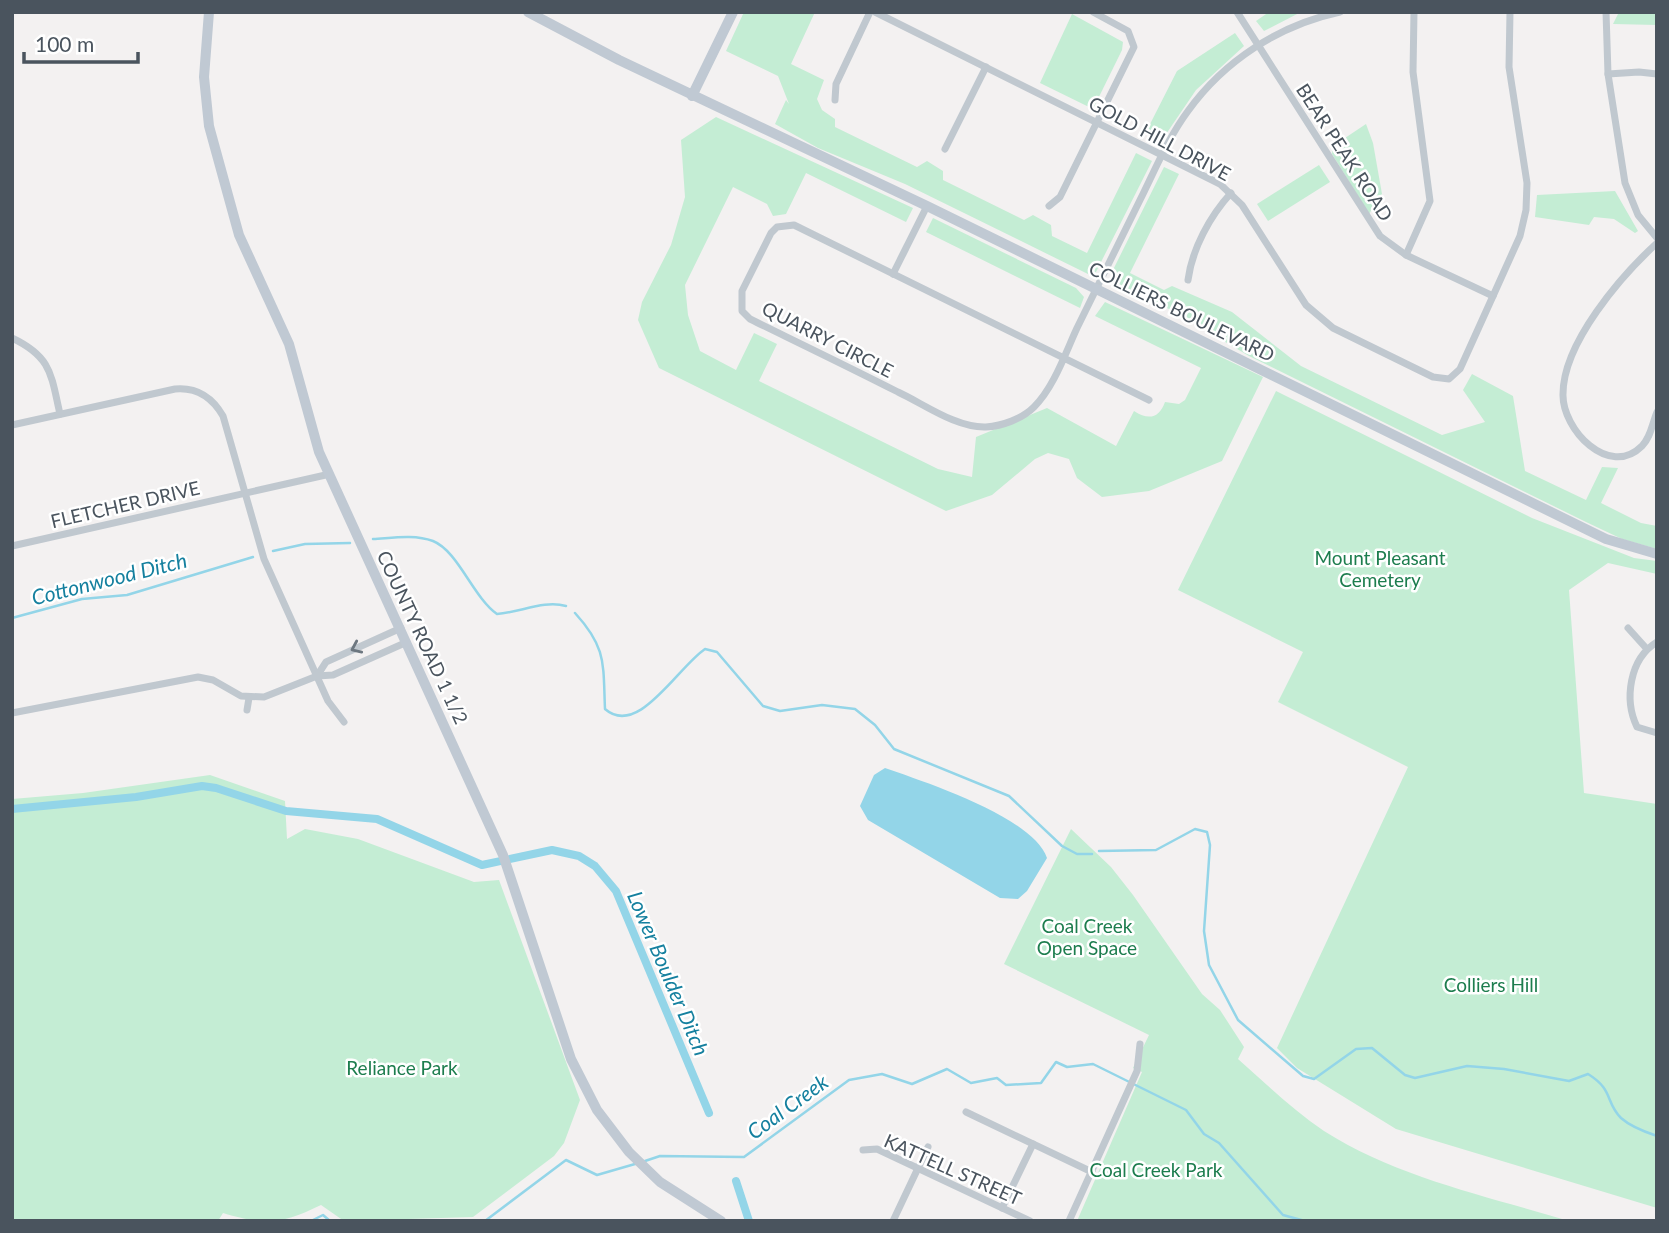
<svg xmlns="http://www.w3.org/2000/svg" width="1669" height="1233" font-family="Lato,sans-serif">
<rect width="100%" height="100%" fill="#f3f1f1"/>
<g fill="#c4edd4">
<polygon points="744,12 815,12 791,64 824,80 817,99 822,110 835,119 835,127 917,167 927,161 943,171 943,180 1024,220 1033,215 1051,225 1052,236 1087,253 1136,153 1152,161 1096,272 1090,275 905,184 818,148 775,124 786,100 789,104 778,76 726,51"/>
<polygon points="1269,12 1301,12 1264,31 1256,21"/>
<polygon points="1657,12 1657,25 1613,24 1618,14"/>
<polygon points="1072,14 1123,42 1122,50 1094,107 1091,108 1040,83"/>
<polygon points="1235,33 1244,46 1196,90 1162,140 1146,132 1177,71"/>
<path d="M716,117L913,208L906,222L806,173L786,214L773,216L767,204L733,187L685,285L688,315L700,351L736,370L754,333L777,344L759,381L938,469L972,477L976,437L1047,408L1116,446L1134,411C1148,420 1159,419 1165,402L1179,404L1185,400L1201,368L1095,316L1105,302L1263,377L1222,461L1149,491L1102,497L1077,478L1069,459L1048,453L1035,459L992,495L946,511L659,368L638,320L642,302L671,245L685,197L681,140Z"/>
<polygon points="1366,124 1373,143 1382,194 1369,214 1332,154 1333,146"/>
<polygon points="1319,165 1330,182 1268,221 1257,204"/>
<polygon points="1164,167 1179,174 1130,273 1164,290 1172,286 1232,312 1301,366 1442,435 1485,422 1463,390 1472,374 1513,396 1525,471 1586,500 1602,467 1618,468 1601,503 1641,523 1657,526 1657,549 1622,539 1586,522 1249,356 1173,311 1113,281 1111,274"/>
<polygon points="1615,191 1638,231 1635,233 1614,219 1594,217 1589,225 1535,217 1537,195"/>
<polygon points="933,218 1076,288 1084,297 1080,308 926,232"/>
<polygon points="1276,391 1532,518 1634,558 1657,561 1657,574 1608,563 1569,590 1584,793 1657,804 1657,1208 1396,1129 1297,1068 1277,1048 1408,767 1278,702 1303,652 1178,590"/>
<path d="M210,775L285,801L287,839L305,829L358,839L474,882L499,880L580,1100L564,1143L554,1156L473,1217L344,1221L321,1205C282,1224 266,1226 223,1213L218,1221H12V799L83,793Z"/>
<path d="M1071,829L1111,867L1133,895L1202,994L1220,1010L1244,1047L1238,1059C1266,1084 1293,1110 1324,1131C1398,1178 1487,1196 1569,1221H1077L1142,1072L1133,1068L1149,1035L1004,964Z"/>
</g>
<path fill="#93d5e8" d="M885,768C925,782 1033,817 1047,858L1027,891L1018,899L1000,898L868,820L860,806L874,775Z"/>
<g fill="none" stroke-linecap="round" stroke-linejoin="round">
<g stroke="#93d5e8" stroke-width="2.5">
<path d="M373,539C392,538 414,534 433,541C458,551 473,597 497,614C521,612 544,600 566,606"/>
<polyline points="273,551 305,544 350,543"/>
<path d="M575,613C607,648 603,664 605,709C638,738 677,668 705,649L717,652L763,706L780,711L822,705L855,709L875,725L894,749L1009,796L1062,846L1077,854H1092"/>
<polyline points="12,618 82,599 127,595 253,557"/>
<path d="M1099,851L1156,850L1195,829L1207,832L1210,845L1204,931L1209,965L1238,1020L1303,1076L1314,1079L1356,1049L1372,1048L1405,1075L1415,1078L1467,1066L1504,1069L1569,1081L1588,1074C1614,1090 1605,1102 1621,1118C1631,1127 1645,1132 1657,1136"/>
<polyline points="645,1161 660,1156 744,1157 849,1080 882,1074 912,1084 947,1069 971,1083 997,1078 1006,1085 1041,1083 1056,1062 1067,1067 1093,1064 1186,1110 1204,1134 1219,1143 1283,1215 1305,1221"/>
<polyline points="311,1221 323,1215 330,1221"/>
<polyline points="485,1221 566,1160 597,1175 635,1164"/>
</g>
<g stroke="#93d5e8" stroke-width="8">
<polyline points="12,809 136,797 202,786 216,788 286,811 377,819 482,865 552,850 579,856 595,866 616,891 709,1113"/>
<polyline points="736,1181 749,1221"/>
</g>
<g stroke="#c0c8cf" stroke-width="7">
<polyline points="875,12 1220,184 1242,205 1306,305 1333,328 1433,377 1449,379 1460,369 1493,296 1520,236 1526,210 1527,183 1509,67 1510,12"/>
<polyline points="1237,12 1380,236 1406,255 1493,296"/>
<polyline points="1606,12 1608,74 1625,183 1638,215 1657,238"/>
<polyline points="1608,74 1639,72 1657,74"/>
<polyline points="835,100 836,84 870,12"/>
<polyline points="945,149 986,67"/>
<polyline points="1049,206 1060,197 1134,47 1128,31 1093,12"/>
<path d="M1657,243C1621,276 1563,343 1563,394C1562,429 1609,479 1642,446C1651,437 1652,424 1657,412"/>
<polyline points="1406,255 1430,201 1413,72 1414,12"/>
<polyline points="893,274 927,206"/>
<path d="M1188,280C1192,249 1210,216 1231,193"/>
<path d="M12,338C52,357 51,375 60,414"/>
<path d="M1149,400L794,225L777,227L771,233L742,291V311L750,319C799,343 849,367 898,392C924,404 956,428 986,427C1002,426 1022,419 1034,407C1054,387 1065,354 1077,328C1098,285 1119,243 1140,200C1155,170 1168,138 1188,111C1224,61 1279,25 1340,12"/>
<path d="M12,425L175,389C197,387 212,397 223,416L264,559L328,701L344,722"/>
<polyline points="12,546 330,474"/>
<polyline points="1628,628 1646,648"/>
<path d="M1657,642C1629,659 1624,700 1637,727L1657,733"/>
<polyline points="317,676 326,662 401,628"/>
<polyline points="247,710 249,698"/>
<polyline points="12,713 198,677 213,680 241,696 264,697 317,676 333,675 407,642"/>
<polyline points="966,1112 1092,1172"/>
<polyline points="863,1150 877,1149 1030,1221"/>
<polyline points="1002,1208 1033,1144"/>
<polyline points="893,1221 928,1147"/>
<polyline points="1069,1221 1137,1071 1140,1044"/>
</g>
<g stroke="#c0c9d3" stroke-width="10">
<polyline points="209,12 204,77 209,126 239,235 289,344 319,452 503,855 571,1059 597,1110 629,1152 660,1182 721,1221"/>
<polyline points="528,12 619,60 927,206 1606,539 1657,554"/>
<polyline points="692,96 733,12"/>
</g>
</g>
<defs><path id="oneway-chevron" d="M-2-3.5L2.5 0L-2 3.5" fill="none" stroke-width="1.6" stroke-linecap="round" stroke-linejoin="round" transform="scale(1.75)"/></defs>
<use stroke="#6d7780" href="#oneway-chevron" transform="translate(356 648) rotate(156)"/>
<g text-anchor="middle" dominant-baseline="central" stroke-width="5" stroke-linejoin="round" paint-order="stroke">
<g font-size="19" fill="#4a545e" stroke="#fff">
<text transform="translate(1160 138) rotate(28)">GOLD HILL DRIVE</text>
<text transform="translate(1345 152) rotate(57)">BEAR PEAK ROAD</text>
<text transform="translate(1182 311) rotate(26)">COLLIERS BOULEVARD</text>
<text transform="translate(828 339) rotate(27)">QUARRY CIRCLE</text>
<text transform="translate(125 504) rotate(-13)">FLETCHER DRIVE</text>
<text transform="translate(423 637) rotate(65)">COUNTY ROAD 1 1/2</text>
<text transform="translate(953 1169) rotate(24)">KATTELL STREET</text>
</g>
<g font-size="19" fill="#1d7d4e" stroke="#fff">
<text x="1380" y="557">Mount Pleasant<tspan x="1380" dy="22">Cemetery</tspan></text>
<text x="1087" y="925">Coal Creek<tspan x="1087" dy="22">Open Space</tspan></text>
<text x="1491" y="984">Colliers Hill</text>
<text x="402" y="1067">Reliance Park</text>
<text x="1156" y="1169">Coal Creek Park</text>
</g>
<g font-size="21" font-style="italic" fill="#15809f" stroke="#fff">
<text transform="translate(109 578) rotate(-14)">Cottonwood Ditch</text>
<text transform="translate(669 973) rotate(67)">Lower Boulder Ditch</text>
<text transform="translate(787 1106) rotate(-36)">Coal Creek</text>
</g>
</g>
<rect width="1669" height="1233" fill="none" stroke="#4a545e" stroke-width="28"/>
<path d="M24 52v10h114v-10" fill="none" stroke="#4a545e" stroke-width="3.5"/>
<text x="35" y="52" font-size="21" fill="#4a545e" stroke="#ffffff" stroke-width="5" paint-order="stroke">100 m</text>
</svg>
